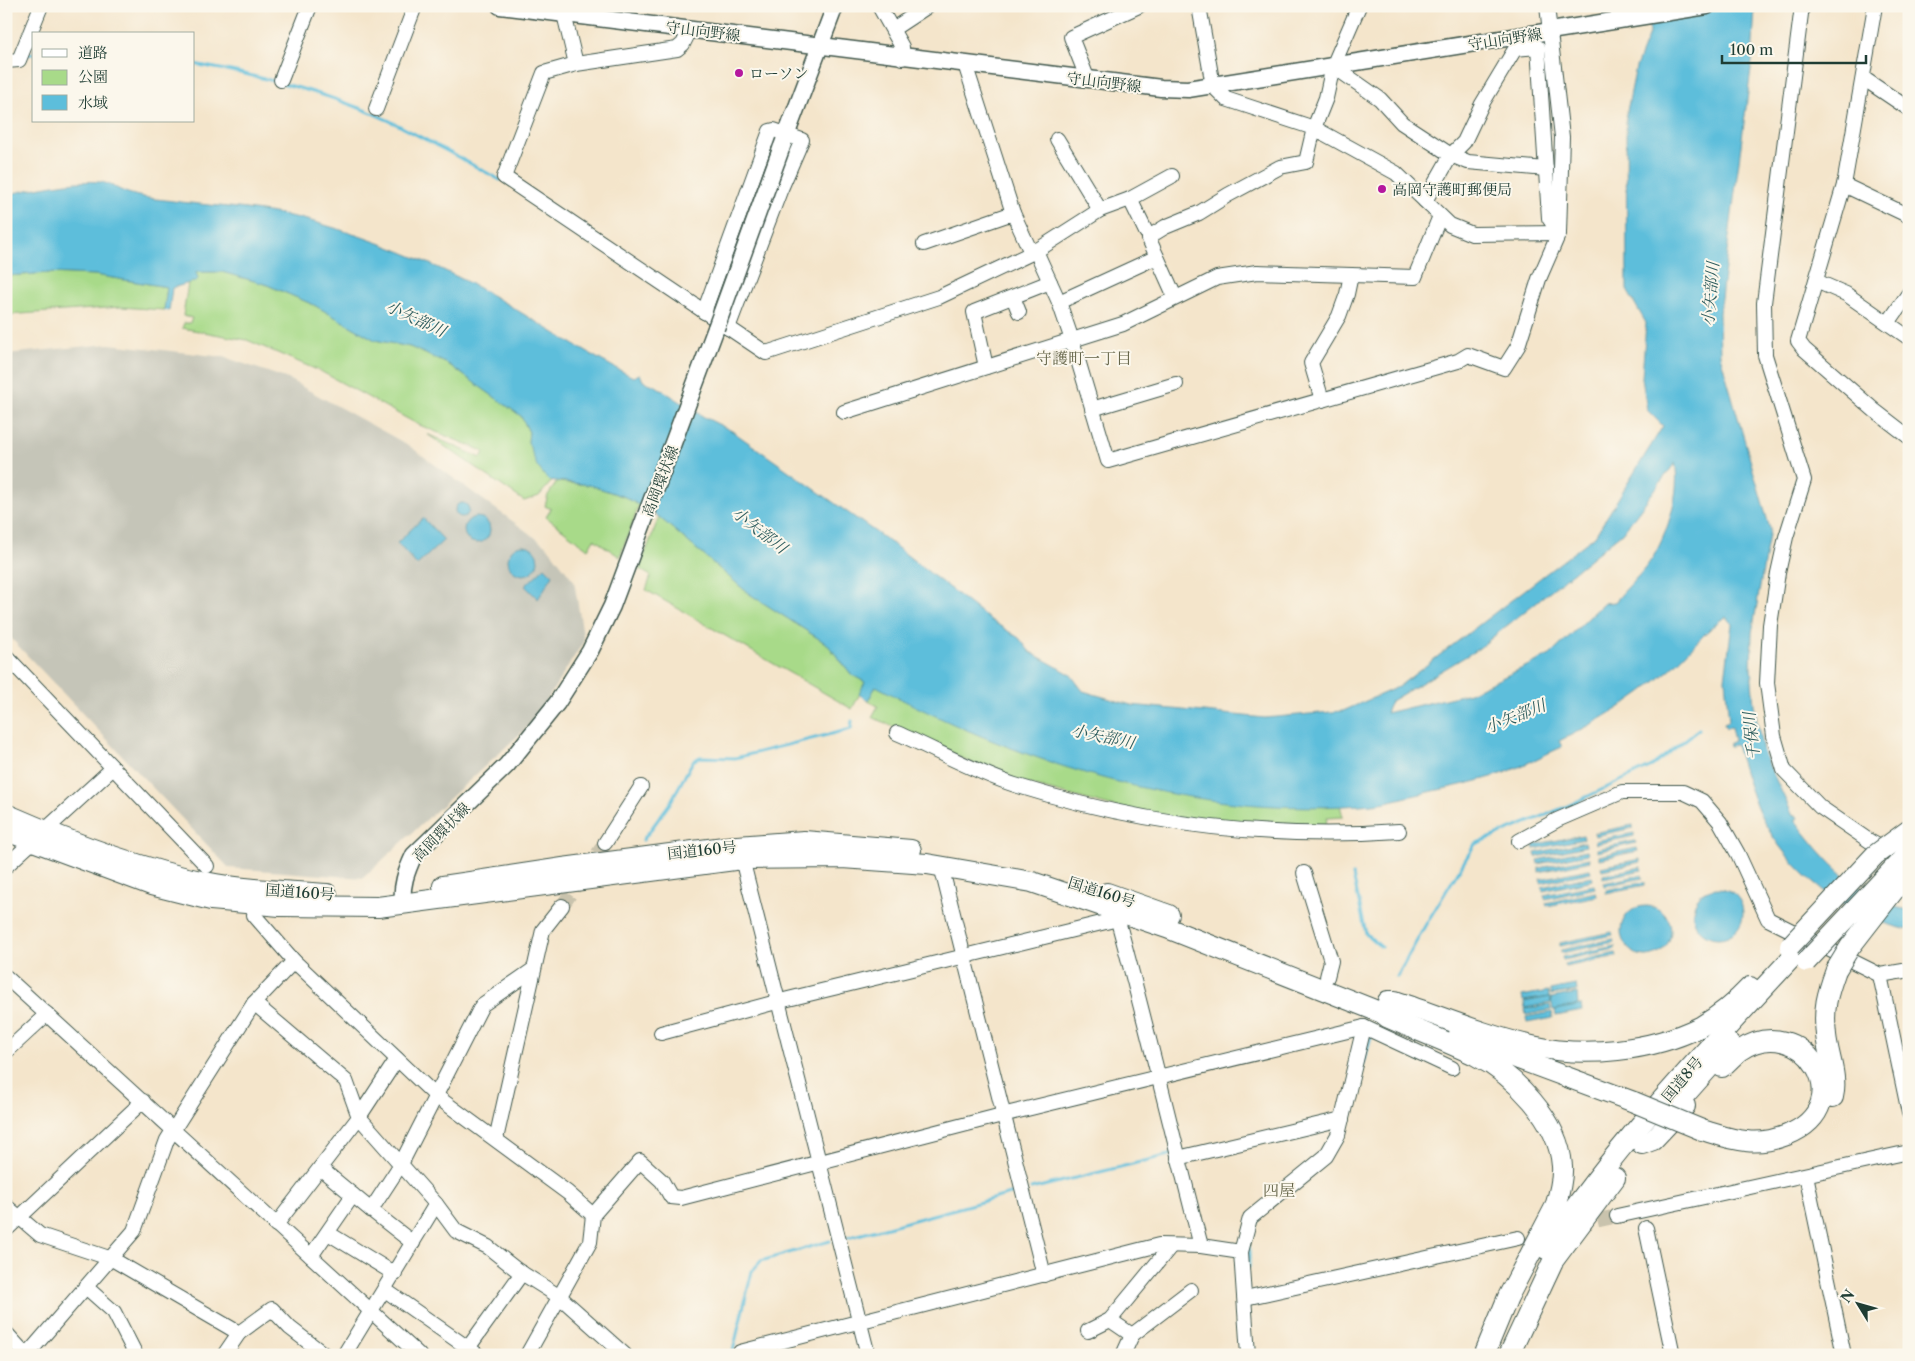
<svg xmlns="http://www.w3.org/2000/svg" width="1915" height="1361" font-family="'Libre Caslon Text','Noto Serif JP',serif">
<rect width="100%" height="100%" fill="#fbf7ec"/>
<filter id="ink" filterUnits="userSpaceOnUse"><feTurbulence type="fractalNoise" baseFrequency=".02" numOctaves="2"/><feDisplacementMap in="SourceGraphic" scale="10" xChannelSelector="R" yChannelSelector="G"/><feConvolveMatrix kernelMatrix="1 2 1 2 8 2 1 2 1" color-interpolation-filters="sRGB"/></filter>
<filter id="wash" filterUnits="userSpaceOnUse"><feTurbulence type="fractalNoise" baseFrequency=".0096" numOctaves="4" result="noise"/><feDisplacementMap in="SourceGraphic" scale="20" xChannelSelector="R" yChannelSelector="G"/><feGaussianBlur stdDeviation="1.12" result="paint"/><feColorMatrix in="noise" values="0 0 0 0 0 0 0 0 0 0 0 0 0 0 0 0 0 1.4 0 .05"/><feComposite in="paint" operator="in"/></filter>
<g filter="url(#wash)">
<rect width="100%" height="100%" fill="#f4e5cb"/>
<polygon fill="#c5c5b8" points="109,344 224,357 288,379 408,445 548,547 574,581 584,641 532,723 363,878 229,868 6,633 6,354"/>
<g fill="#a8da89" stroke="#648c5e">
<polygon points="196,272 222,272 265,284 314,305 375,340 410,347 448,364 521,416 529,432 528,442 548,480 552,481 539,496 524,501 427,434 481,458 484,452 478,449 417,424 322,372 247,340 182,328 184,323 190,323 192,318 183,316 188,283 195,281"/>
<polygon points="49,273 95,275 167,287 164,310 121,307 6,315 6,276"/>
<polygon points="557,482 590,485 625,497 639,505 620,557 594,539 588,549 546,517 551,509 545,506 548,495"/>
<polygon points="659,517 748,593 827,644 852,675 866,682 852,709 646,590 651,576 639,569"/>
<path d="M876,685C1018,762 1177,813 1340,805L1343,817L1327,818L1325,832L1228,827L1114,807L1024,783L974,764L872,717L878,706L868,701Z"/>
</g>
<g fill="#5dbedb" stroke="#3e7e88" fill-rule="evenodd">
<path d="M1648,6H1755L1752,62L1719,313L1720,355L1770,529L1752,633L1751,669L1754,705L1763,752L1793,816L1796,815L1798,818L1795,820C1821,855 1851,890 1894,904V907L1909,910V930C1845,916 1789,873 1760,814C1750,792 1743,769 1736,745L1729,746L1728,744L1734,741L1731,727L1726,728L1724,723L1729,721L1725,679L1732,624L1726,617C1715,620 1681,661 1668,671C1635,700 1598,722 1559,741L1562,747C1543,755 1524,766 1504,773C1475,783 1445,788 1416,795C1401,798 1386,803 1372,804C1198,820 1027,767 876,686L868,701L859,694L865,682L852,675L827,644L748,593L659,517L625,497L590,485L548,480L537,466L528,442L529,432L521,416L448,364L410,347L375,340L314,305L265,284L222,272H196L198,279L196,281L172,288L169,311L164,310L167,287L95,275L49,273L6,276V195C30,189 76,179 100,182C110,183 118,190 128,193C139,197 153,199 165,200C216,207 268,208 318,223C373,239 429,261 479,288C531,317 580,351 633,377L640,374L643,381L656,386L704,417L732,431L894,545L989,619L1019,638L1030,652L1070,674L1083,691L1131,705L1265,718L1343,711L1398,687L1595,536L1663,426L1647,410L1642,378L1646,323L1627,290L1626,116L1636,67L1649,34ZM1675,463C1681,490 1668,533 1653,557C1643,573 1627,587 1615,602L1604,603L1550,655L1470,693L1386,713L1391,701L1478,649L1622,533Z"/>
<circle cx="462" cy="510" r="7"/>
<circle cx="477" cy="530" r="13"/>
<polygon points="423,518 444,540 417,565 397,543"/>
<circle cx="523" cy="560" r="15"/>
<polygon points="545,567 553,575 538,599 525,586"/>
<polygon points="1633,825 1633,828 1595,836 1594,833"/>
<polygon points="1634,833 1634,836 1596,844 1595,841"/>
<polygon points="1583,835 1584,839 1534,849 1533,845"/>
<polygon points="1635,841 1636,843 1597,852 1597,849"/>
<polygon points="1585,842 1586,846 1536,857 1535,853"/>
<polygon points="1637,848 1638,851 1599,859 1599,856"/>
<polygon points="1587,850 1588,854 1538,864 1537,860"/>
<polygon points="1589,858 1590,861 1539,872 1539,868"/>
<polygon points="1640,859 1640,862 1602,870 1601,867"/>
<polygon points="1641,867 1642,870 1603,878 1603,875"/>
<polygon points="1590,869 1591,872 1541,883 1540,879"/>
<polygon points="1642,875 1643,878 1604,886 1604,883"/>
<polygon points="1592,876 1593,880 1543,891 1542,887"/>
<polygon points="1645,882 1645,885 1606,893 1606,890"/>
<polygon points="1594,885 1595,888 1545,899 1544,895"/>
<circle cx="1718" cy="913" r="25"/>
<polygon points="1596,892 1597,896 1547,906 1546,903"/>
<circle cx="1646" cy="931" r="25"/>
<polygon points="1612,932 1613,935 1560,946 1560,943"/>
<polygon points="1613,939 1614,942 1561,953 1561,950"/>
<polygon points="1615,946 1615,949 1563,960 1562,957"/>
<polygon points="1616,953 1617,956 1565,967 1564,964"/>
<polygon points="1576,985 1577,991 1551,995 1550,990"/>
<polygon points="1548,991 1549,997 1523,1001 1522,996"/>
<polygon points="1577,993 1578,1005 1553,1010 1551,998"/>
<polygon points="1550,997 1551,1003 1525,1008 1524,1002"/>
<polygon points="1550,1005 1551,1010 1526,1015 1525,1009"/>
<polygon points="1581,1005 1582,1011 1556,1016 1555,1010"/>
<polygon points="1552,1012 1553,1018 1527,1023 1526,1017"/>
</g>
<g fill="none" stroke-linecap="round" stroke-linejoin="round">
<g stroke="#5dbedb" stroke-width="3">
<polyline points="24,55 34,54"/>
<path d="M194,64C259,75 340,96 398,125C432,143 466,161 500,180"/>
<polyline points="643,840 670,803 693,761 700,757 735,758 851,729 852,721"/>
<polyline points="1353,875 1366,934 1381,947"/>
<polyline points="1397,977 1426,924 1475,844 1563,808 1652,766 1699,729"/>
<polyline points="1357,1085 1372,1034"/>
<polyline points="1031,1189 1173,1154"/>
<polyline points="1254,1228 1261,1216"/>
<polyline points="847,1238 1018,1192"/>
<polyline points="1249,1267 1249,1246"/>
<polyline points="6,1349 11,1355"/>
<polyline points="145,1354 145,1355"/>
<polyline points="732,1355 752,1271 761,1261 830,1241"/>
</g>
</g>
</g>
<g filter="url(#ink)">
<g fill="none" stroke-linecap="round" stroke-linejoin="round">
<g stroke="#c9c3ad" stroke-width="14" stroke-dasharray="14 7" stroke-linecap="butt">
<polyline points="562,906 605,843"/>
<polyline points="1577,1225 1617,1216"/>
</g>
<defs>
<g id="minor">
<polyline points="567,6 564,14 576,64"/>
<polyline points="879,6 902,47 902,58"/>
<polyline points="1199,6 1213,86 1226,99 1314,128 1396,173 1450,225 1472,234 1559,233"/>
<polyline points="1802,6 1764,303 1765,355 1804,480 1786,537 1778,573 1770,625 1767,683 1774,736 1784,770 1820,807 1871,842 1890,852"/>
<polyline points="1875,6 1844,185 1798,341 1804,349 1874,410 1909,437"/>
<polyline points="893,29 928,6"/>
<polyline points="690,30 683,44 677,49 576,64 544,73 504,177 766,353 939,297 1036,251 1100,210 1130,199 1172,176"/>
<polyline points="6,61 19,60 41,6"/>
<polyline points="965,64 1013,213 1029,248 1036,251 1059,302 1072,340 1108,461 1458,361 1468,355 1504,368 1518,346 1539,279 1559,233 1562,137 1547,6"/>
<polyline points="1333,66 1380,99 1402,123 1451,155 1468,162 1546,169"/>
<polyline points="1863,78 1909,109"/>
<polyline points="281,80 310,6"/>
<polyline points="1088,80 1071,37 1139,6"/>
<polyline points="376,109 415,6"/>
<polyline points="1057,139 1100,210"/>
<polyline points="1844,185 1909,216"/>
<polyline points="1130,199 1146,232 1152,235"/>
<polyline points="1425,201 1451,155 1464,142 1482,104 1515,49 1538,47 1549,218 1559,233"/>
<polyline points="924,244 1013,213"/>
<polyline points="1816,281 1846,294 1909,338"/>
<polyline points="1013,297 1019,312"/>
<polyline points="1175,297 1149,239 1152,235 1165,227 1199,213 1228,195 1280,167 1306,162 1314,128 1326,98 1333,66 1359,6"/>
<polyline points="1059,302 1157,257"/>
<polyline points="704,312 770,131 774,130 802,140 780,191 728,328"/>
<polyline points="1888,323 1909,293"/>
<polyline points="986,367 974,312 1050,282"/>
<polyline points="1322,400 1311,363 1339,316 1347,294 1351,275"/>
<polyline points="1092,409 1176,384"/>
<polyline points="844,412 1123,324 1217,278 1257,272 1415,277 1440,216"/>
<polyline points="6,656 207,866"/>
<path d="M897,733C936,750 975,772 1015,785C1139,824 1270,840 1399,831"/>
<polyline points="1519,841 1557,820 1622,792 1683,792 1702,801 1720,822 1738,854 1768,919 1880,975 1909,970"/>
<polyline points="605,843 641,787"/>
<polyline points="742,859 868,1355"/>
<polyline points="6,866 113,768"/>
<polyline points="941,866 1044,1275"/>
<polyline points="1304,873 1331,961 1327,977"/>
<path d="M1115,910C1146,1021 1172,1134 1201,1246"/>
<polyline points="254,915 294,961 436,1096 568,1193 593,1215"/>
<polyline points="1880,975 1909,1113"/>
<polyline points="6,977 419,1355"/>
<polyline points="254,1003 346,1081 359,1117 436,1204 456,1231 488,1247 517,1270 560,1297 625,1355"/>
<polyline points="661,1033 780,1001 1118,919"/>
<polyline points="6,1052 47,1014"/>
<polyline points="496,1139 543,930 562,906"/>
<polyline points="1178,1158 1342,1119"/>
<polyline points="320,1168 371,1210"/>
<polyline points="1806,1175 1844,1355"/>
<polyline points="6,1206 40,1235 112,1259 239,1333 272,1309 290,1328 325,1355"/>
<polyline points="1617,1216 1909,1152"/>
<polyline points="276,1225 359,1117 397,1059"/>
<polyline points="1646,1228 1673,1355"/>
<polyline points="6,1230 143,1101"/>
<polyline points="328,1233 395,1274"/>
<polyline points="413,1243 371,1210 401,1164 482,1005 534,969"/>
<polyline points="311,1256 353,1195"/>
<polyline points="87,1288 114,1312 136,1355"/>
<polyline points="385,1290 478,1355"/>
<polyline points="1245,1298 1518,1238"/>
<polyline points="1110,1320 1132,1335 1123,1355"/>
<polyline points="1088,1331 1110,1320 1171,1246"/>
<polyline points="6,1333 26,1355"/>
<polyline points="1132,1335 1191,1290"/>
<polyline points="468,1348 522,1273"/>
<polyline points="740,1352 1159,1245 1201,1246 1241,1252"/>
<polyline points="27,1355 134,1231 167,1140 254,1003 294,961"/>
<polyline points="224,1355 239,1333"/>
<polyline points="344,1355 436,1204"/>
<polyline points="527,1355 590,1242 593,1215 640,1161 662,1181 671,1197 681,1198 1002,1115 1364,1027 1452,1068"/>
<polyline points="1248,1355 1241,1252 1250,1218 1326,1156 1338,1135 1364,1027"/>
</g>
<g id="major">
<polyline points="500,6 1161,88 1188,89 1707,6"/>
<polyline points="781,149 835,6"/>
<path d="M403,904C401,886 406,872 414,855L507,765L557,703L590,651L612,606L716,328"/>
</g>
<g id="highway">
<path d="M6,814C70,842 137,868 205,882C245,890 286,891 327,894"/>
<path d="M6,831L151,885L211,900L280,906L378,907L742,859L842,858L927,864L1032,882L1167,928L1382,1013L1387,1017C1416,1030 1446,1041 1475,1055C1514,1075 1559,1120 1562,1166C1563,1180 1559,1194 1555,1207L1508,1297L1484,1355"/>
<polyline points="443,886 563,868 724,847 804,841 911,850"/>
<polyline points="1107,893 1169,915"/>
<path d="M1388,1001H1395C1439,1016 1487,1036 1532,1046C1585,1058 1651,1051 1700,1027C1717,1017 1737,1001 1750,987"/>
<polyline points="1459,1034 1521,1060 1634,1102"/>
<polyline points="1683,1097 1730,1044"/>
<path d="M1833,1097C1838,1076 1828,1056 1826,1035C1823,1008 1827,995 1836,970"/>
<path d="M1702,1130C1716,1134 1731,1140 1746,1141C1760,1143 1774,1140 1787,1135C1864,1104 1801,1008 1739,1051C1733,1056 1728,1062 1722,1067"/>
<polyline points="1642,1144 1653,1140 1685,1106"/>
<path d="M1546,1249C1616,1143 1711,1045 1797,952"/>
<polyline points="1509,1355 1553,1261 1615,1178"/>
</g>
</defs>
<use href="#minor" stroke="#3f564b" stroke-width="16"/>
<use href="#major" stroke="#3f564b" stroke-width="19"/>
<use href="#highway" stroke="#3f564b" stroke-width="22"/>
<use href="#minor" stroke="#fff" stroke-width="14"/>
<use href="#major" stroke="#fff" stroke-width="16"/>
<use href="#highway" stroke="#fff" stroke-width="20"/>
<defs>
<polyline id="major-bridge" points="716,328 781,149"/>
<g id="highway-bridge">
<polyline points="1790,946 1875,855 1909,830"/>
<polyline points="1806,962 1909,852"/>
<polyline points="1836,970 1850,947 1909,871"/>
<polyline points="1634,1102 1702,1130"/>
</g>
</defs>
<use href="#major-bridge" stroke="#3f564b" stroke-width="19" stroke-linecap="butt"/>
<use href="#highway-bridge" stroke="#3f564b" stroke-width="22" stroke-linecap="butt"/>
<use href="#major-bridge" stroke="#fff" stroke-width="16"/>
<use href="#highway-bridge" stroke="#fff" stroke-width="20"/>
</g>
</g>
<g fill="#b5179e" stroke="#fbf7ec" stroke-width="2">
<circle cx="739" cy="73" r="5"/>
<circle cx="1382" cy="189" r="5"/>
</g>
<g text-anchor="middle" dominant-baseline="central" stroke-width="4" stroke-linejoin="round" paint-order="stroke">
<g font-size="15" fill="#1f3d34" stroke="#fbf7ec">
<text transform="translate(703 31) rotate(7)">守山向野線</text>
<text transform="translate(1505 39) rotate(-9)">守山向野線</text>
<text transform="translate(1104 82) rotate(7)">守山向野線</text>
<text transform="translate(660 481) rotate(-69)">高岡環状線</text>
<text transform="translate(441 832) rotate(-46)">高岡環状線</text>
<text transform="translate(702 850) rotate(-6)">国道160号</text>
<text transform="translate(300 892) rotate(4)">国道160号</text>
<text transform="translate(1102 892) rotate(17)">国道160号</text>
<text transform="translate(1682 1079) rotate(-50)">国道8号</text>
</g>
<g font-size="15" fill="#1f3d34" stroke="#fbf7ec" text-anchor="start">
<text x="749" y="73">ローソン</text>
<text x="1392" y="189">高岡守護町郵便局</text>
</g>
<g font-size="16" font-style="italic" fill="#2e5d5e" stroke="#fbf7ec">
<text transform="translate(1710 294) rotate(-85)">小矢部川</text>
<text transform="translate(416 318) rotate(25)">小矢部川</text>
<text transform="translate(760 530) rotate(38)">小矢部川</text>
<text transform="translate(1515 716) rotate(-22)">小矢部川</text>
<text transform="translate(1103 736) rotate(12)">小矢部川</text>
<text transform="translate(1751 736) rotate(-96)">千保川</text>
</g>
<g font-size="16" fill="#66664a" stroke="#fbf7ec">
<text x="1084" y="358">守護町一丁目</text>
<text x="1279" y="1190">四屋</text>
</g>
</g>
<rect width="1915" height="1361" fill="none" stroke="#fbf7ec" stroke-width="25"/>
<rect x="32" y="32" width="162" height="90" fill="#fbf7ec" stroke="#a3ada2"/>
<rect x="42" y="49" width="25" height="8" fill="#ffffff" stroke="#a3ada2"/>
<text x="78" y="58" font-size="15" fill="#1f3d34">道路</text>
<rect x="42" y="70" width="25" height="15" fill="#a8da89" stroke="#a3ada2"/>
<text x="78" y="82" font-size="15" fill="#1f3d34">公園</text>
<rect x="42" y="95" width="25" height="15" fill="#5dbedb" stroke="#a3ada2"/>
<text x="78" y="108" font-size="15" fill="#1f3d34">水域</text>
<g transform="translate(1858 1304) rotate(307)" stroke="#fbf7ec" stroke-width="4" paint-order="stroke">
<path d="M0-4L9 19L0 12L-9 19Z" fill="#1f3d34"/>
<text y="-8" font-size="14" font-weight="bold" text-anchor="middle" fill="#1f3d34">N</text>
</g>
<path d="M1722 55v8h144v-8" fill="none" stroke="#1f3d34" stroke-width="2.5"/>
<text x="1730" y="55" font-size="15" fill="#1f3d34" stroke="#fbf7ec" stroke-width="4" paint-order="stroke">100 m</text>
</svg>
